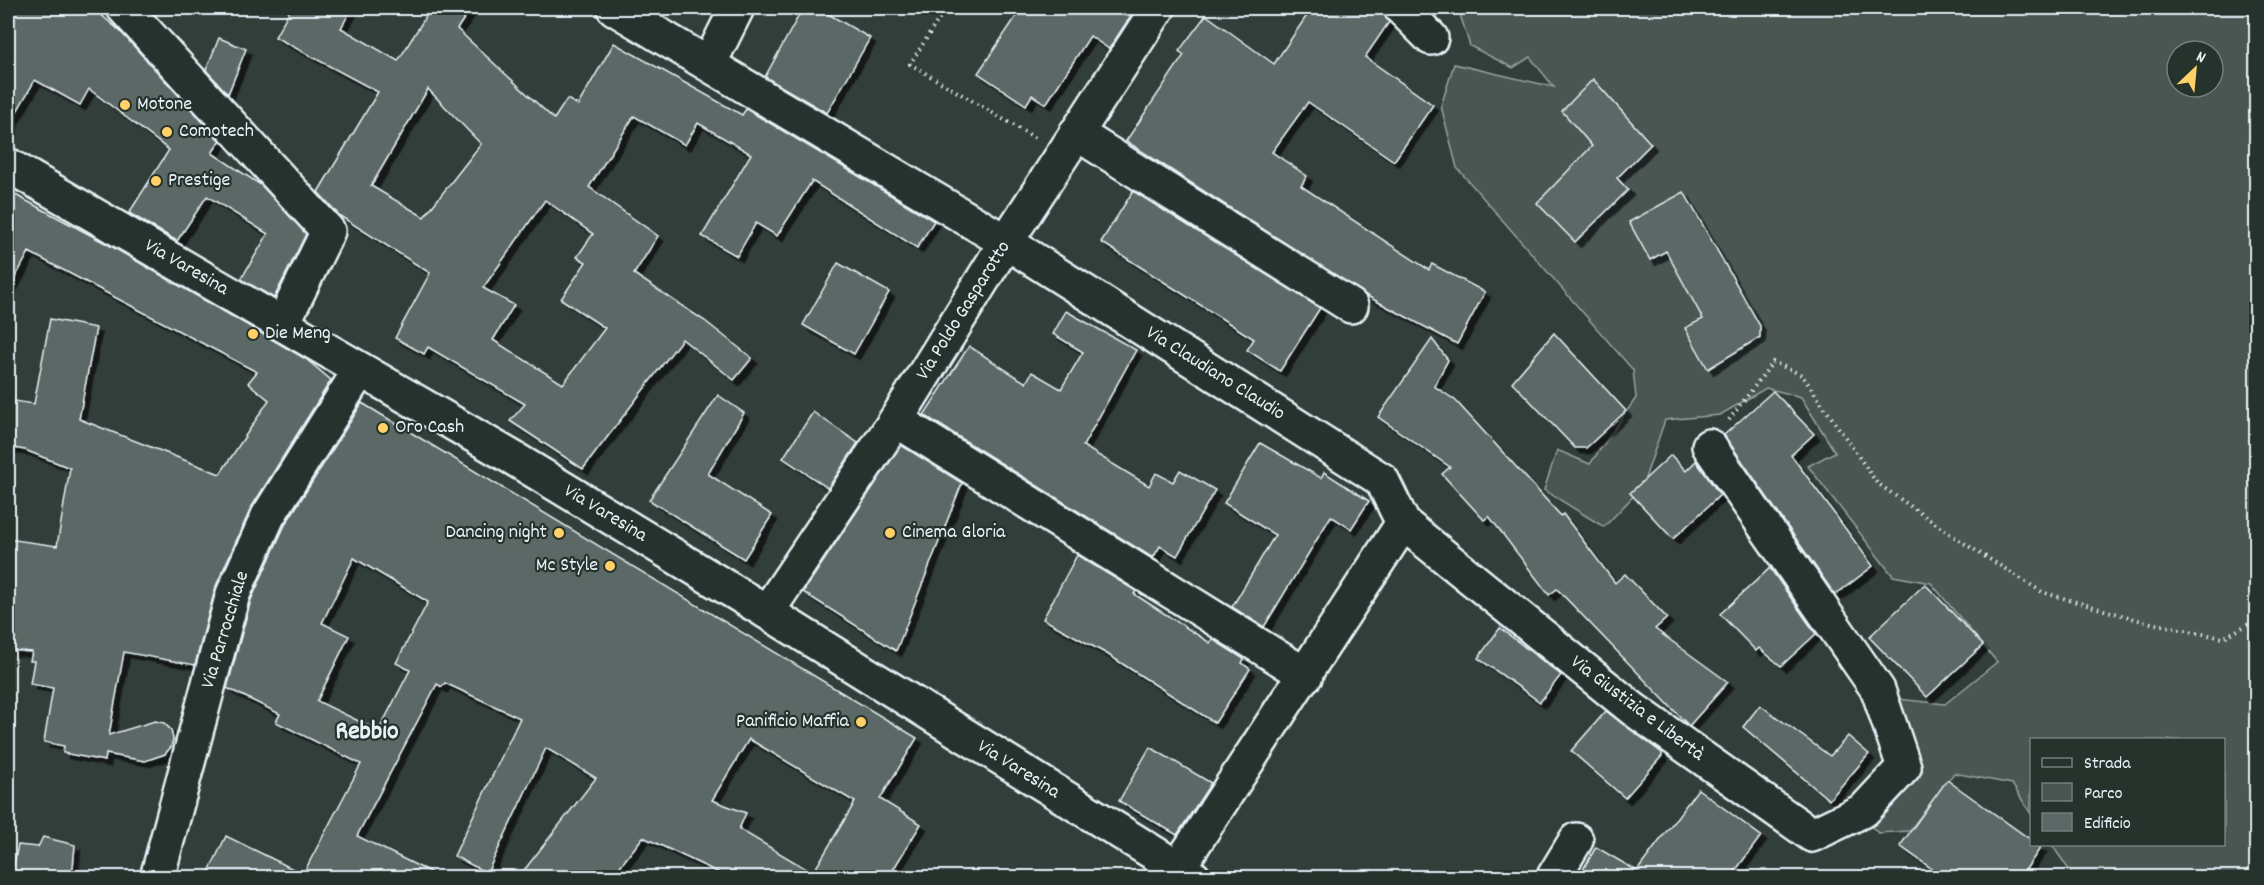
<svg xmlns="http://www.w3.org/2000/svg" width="2264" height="885" font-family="Dekko,sans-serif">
<defs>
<filter id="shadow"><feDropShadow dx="5.5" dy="5.5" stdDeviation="0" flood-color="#0009"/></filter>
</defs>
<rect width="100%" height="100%" fill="#323e39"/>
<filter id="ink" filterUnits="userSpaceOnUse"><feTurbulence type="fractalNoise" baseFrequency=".0167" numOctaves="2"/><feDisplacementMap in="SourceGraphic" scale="12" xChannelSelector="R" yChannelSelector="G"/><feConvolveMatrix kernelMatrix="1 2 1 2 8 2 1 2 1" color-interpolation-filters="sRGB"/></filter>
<g filter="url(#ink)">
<path fill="#495651" stroke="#98a4a4" stroke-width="1.5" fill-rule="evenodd" d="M1458,8H2256V877H2074L2052,845L2224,844V740H2032L2031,814L2012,784L1954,773L1909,831L1878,833L1861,816L1895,764L1898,699L1945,704L1997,662L1931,583L1893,576L1808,466L1835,452L1801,397L1766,388L1720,415L1665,420L1642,487L1604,527L1544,490L1557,450L1590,464L1636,398L1633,370L1457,168L1441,106L1454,64L1554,87L1530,57L1513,68L1470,46ZM2177,51H2213V87H2177Z"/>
<g fill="#5c6865" stroke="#e8f1f8" stroke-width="1.5" fill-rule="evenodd" filter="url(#shadow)">
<polygon points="8,8 93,8 120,31 220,141 212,153 261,185 306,234 274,298 241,279 268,234 207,196 177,241 129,213 169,150 89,89 80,105 35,80 8,127"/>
<path d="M291,8H352L341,28L398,61L431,8H471L457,29L554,119L567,99L578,105L614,43L742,115L746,109L934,221L917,248L812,181L777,236L756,223L737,256L702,236L751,154L698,123L685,145L634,116L589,187L658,236L634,274L705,321L752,358L734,380L682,339L583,469L510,421L525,404L428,347L424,354L395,338L430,273L340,216L318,192L378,92L275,37ZM428,89L481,144L424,217L371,186ZM545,200L593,234L577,257L586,262L561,299L605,328L563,384L493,340L514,305L483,288Z"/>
<polygon points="803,8 818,8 870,38 827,113 765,77"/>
<polygon points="1022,8 1136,8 1109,49 1090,36 1046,104 1032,95 1026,105 978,73"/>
<polygon points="1312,8 1383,8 1389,22 1365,57 1433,105 1394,161 1308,102 1272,152 1307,176 1301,186 1429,270 1432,264 1485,292 1457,344 1367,296 1126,141 1184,55 1179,51 1206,15 1274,64"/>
<polygon points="219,38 246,49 228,94 206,70"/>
<polygon points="1593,79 1651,144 1617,178 1628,190 1575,242 1537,203 1592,146 1562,111"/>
<polygon points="8,191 109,245 306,359 331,380 251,508 216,586 195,665 124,652 109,735 155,721 164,723 171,730 173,739 171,747 165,754 145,761 106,754 105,761 63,753 64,746 44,742 53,688 30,684 34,661 30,661 32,652 8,650 8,539 57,546 70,468 25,450 8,447 8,400 34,404 50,319 96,328 79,419 220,474 269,400 248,383 257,372 29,252 8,291"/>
<polygon points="1133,191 1320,308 1280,371 1247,350 1254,339 1101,242"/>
<polygon points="1684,192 1760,326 1760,337 1708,369 1685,328 1703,319 1666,251 1650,260 1629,222"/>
<polygon points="838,263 889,292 854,354 803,325"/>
<polygon points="1066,311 1136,350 1083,446 1149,486 1156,473 1173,482 1180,470 1215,490 1177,556 1160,546 1153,558 924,415 969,346 1026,383 1032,372 1061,389 1083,352 1053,334"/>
<polygon points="1554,333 1626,411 1586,448 1575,448 1512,382"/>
<polygon points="1432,339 1448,360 1434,386 1455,400 1561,516 1563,514 1615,583 1625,574 1667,618 1655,629 1728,682 1689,726 1557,589 1549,595 1489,516 1484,520 1442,474 1450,467 1378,417"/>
<polygon points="1773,391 1814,434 1791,455 1873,566 1835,595 1724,435"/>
<polygon points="718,395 744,413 708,474 772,515 744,559 649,500"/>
<path d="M362,403L917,738L880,799L921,824L888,878H730L643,837L611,878H518L596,778L546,748L487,873L454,856L520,718L445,683L442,687L437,684L357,836L442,878H206L226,836L303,874L361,764L276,722L280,714L227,688L251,600L285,525ZM354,558L428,602L396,663L410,670L380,728L372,725L371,727L317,701L349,636L322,623ZM749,739L855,802L813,873L739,829L746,813L712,800Z"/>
<polygon points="813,412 858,443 828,488 783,458"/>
<polygon points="1260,443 1321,478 1324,472 1369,501 1351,529 1331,516 1264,627 1232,607 1275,535 1224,503"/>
<polygon points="901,445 962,483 896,651 803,592"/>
<polygon points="1671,455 1686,471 1696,461 1720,495 1673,539 1630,493"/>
<polygon points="1077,555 1136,591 1134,594 1210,643 1212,639 1244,659 1242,663 1250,669 1215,723 1107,654 1043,619"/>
<polygon points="1770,568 1816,634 1781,666 1759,648 1756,651 1720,614"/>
<polygon points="1925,584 1983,645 1927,697 1869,637"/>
<polygon points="1500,628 1561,675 1540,702 1478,658"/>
<polygon points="1760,705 1830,756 1848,736 1869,754 1829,800 1743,727"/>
<polygon points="1606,711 1662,753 1662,756 1625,798 1571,751"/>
<polygon points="1150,747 1211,783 1177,835 1119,801"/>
<polygon points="1947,780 2031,840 2031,844 2041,847 2020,878 1945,878 1900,846"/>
<polygon points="1698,789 1761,836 1730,878 1578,878 1596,847 1637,871"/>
<polygon points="43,837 75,845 72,878 11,878 18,845 38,847"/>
</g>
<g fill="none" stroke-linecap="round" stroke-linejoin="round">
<defs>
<g id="minor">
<polyline points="124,8 328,231 283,323"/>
<polyline points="614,8 1006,242 1382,480 1403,523 1633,709 1812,835 1864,810 1904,767 1878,690 1709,446"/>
<polyline points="1401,8 1431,38"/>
<polyline points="710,62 737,8"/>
<polyline points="1076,133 1351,306"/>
<polyline points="896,420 1306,675"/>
<polyline points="767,612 896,420 1006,242 1158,8"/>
<polyline points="1178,868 1403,523"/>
<polyline points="157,878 233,594 268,516 360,370"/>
<polyline points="1553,878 1576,840"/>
</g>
<polyline id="major" points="8,165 513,458 767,612 1194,878"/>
</defs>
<use href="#minor" stroke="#e8f1f8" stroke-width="38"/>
<use href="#major" stroke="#e8f1f8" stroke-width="38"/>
<g stroke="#e8f1f8" stroke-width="4" stroke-dasharray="1.5 4.5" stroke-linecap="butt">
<polyline points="946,8 910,64 1035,138"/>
<polyline points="1729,420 1773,362 1802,375 1877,483 1959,540 2042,592 2142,621 2223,638 2256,620"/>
</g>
<use href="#minor" stroke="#26332d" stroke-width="33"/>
<use href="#major" stroke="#26332d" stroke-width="33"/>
</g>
</g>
<g fill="#ffd166" stroke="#26332d" stroke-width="2">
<circle cx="125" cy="105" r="6"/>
<circle cx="167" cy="132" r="6"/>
<circle cx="156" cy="181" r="6"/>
<circle cx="253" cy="334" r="6"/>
<circle cx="383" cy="428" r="6"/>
<circle cx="559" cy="533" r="6"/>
<circle cx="890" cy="533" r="6"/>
<circle cx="610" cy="566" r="6"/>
<circle cx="861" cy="722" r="6"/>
</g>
<g text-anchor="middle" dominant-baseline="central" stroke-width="4.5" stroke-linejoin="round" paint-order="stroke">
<g font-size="20" fill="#e8f1f8" stroke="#26332d" text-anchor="start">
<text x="137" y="105">Motone</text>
<text x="179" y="132">Comotech</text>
<text x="168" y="181">Prestige</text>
<text x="265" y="334">Die Meng</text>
<text x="395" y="428">Oro Cash</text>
<text x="547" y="533" text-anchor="end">Dancing night</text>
<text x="902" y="533">Cinema Gloria</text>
<text x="598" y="566" text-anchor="end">Mc Style</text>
<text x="849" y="722" text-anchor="end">Panificio Maffia</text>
</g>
<g font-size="20" fill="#e8f1f8" stroke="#26332d">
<text transform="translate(186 268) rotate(30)">Via Varesina</text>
<text transform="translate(964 311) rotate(-58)">Via Poldo Gasparotto</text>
<text transform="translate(1215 374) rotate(32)">Via Claudiano Claudio</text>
<text transform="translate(605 514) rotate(31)">Via Varesina</text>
<text transform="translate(226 630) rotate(-73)">Via Parrocchiale</text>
<text transform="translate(1637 709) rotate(37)">Via Giustizia e Libertà</text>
<text transform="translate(1018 770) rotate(32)">Via Varesina</text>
</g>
<g font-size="26" font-weight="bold" fill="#e8f1f8" stroke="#26332d">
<text x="367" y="732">Rebbio</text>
</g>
</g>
<rect width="2264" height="885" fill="none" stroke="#26332d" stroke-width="30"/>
<rect x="15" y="15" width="2234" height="855" fill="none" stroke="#e8f1f8" stroke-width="2" filter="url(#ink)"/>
<rect x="2030" y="738" width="195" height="108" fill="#26332d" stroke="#747f7e" stroke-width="1.5"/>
<rect x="2042" y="758" width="30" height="9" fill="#26332d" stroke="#747f7e" stroke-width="1.5"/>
<text x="2084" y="768" font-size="18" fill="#e8f1f8">Strada</text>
<rect x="2042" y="783" width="30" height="18" fill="#495651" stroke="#747f7e" stroke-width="1.5"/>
<text x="2084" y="798" font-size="18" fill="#e8f1f8">Parco</text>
<rect x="2042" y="813" width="30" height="18" fill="#5c6865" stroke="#747f7e" stroke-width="1.5"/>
<text x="2084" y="828" font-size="18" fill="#e8f1f8">Edificio</text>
<g transform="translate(2195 69) rotate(26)"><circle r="28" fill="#26332d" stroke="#747f7e" stroke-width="1.5"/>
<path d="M0-4.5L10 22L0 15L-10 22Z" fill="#ffd166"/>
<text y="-9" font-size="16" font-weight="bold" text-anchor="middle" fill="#e8f1f8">N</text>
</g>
</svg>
